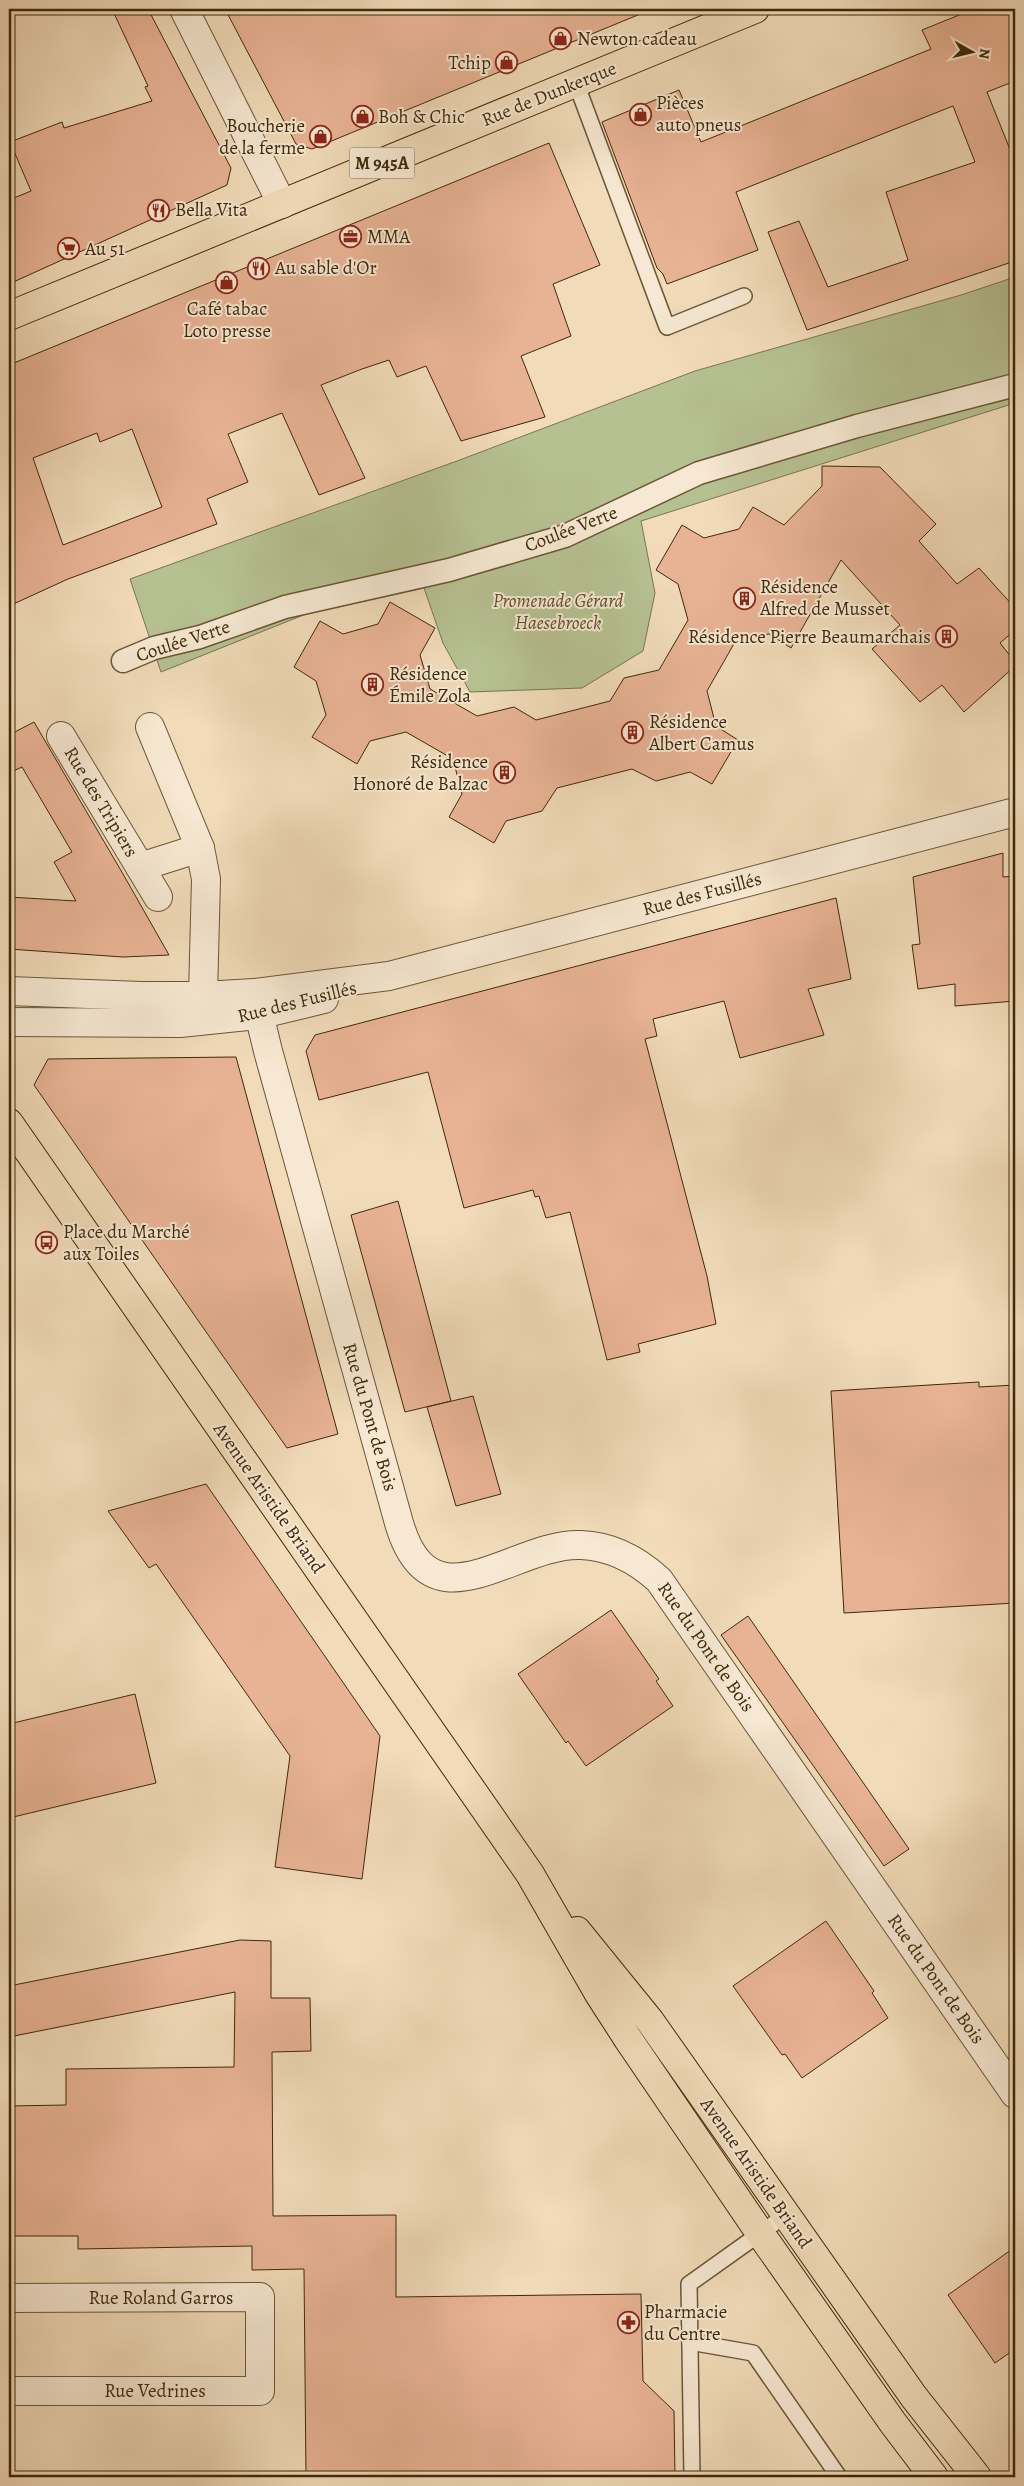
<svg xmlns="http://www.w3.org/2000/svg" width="1024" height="2486" font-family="Alegreya,serif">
<rect width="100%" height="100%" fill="#f1dbb9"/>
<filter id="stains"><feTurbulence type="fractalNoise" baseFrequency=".004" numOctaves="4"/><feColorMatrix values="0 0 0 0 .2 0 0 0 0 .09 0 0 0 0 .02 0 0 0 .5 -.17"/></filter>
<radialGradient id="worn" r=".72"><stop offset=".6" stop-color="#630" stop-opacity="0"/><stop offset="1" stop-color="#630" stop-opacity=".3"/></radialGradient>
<polygon fill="#b6c192" stroke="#7a754e" points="1015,277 1015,403 641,521 655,593 643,651 582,688 470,692 443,643 424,588 306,614 161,672 130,579 457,461 695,371 961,295"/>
<g fill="#e8b395" stroke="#3f290a" fill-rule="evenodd">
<polygon points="112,9 148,9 231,168 227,185 9,284 9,200 31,191 10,142 62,122 64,128 152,101 145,87 148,86"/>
<polygon points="225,9 650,9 650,10 312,149 296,144"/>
<polygon points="974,9 1015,9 1015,81 987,92 1015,162 1015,261 807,330 768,232 799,221 828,287 908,260 886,192 975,162 953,106 736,192 758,250 667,284 663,274 657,268 602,122 679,90 701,142 931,49 922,30"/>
<path d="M549,143L600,265L553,284L571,336L521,356L545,417L461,441L426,366L397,377L389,360L362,369L321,385L365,478L319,495L282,413L228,434L248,482L207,499L217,524L68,579L9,606V365ZM132,429L162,507L63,545L33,458L97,433L100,442Z"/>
<polygon points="822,466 880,467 936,524 919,541 957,584 979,568 1015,608 1015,630 1000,643 1015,662 1015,666 964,712 942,685 920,702 872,649 900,625 841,560 791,648 769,634 735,642 707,691 716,726 738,740 712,784 690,772 656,781 632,769 557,788 542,811 506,821 494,843 449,817 462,794 453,759 406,732 370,741 357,764 312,737 326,715 316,681 294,667 320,621 343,634 378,624 390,602 435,628 420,655 430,689 477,716 514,707 536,720 610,701 624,678 659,670 688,620 678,584 656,570 682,525 704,538 739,529 753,507 784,525 822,486"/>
<polygon points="34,722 123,874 169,955 123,957 9,949 9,897 76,901 54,862 72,852 22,767 9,773 9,735"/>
<polygon points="1003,853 1003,877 1015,876 1015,1001 955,1006 955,984 918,989 912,945 920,944 913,877"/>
<polygon points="836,898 851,979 808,989 824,1035 740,1058 724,1001 653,1019 657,1036 645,1039 707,1276 716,1324 638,1344 640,1352 607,1360 570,1212 546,1218 539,1196 535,1197 533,1190 464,1208 428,1072 319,1100 306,1051 315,1035"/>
<polygon points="236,1057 338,1434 287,1448 34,1085 48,1059"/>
<polygon points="398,1201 451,1401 405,1412 351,1215"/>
<polygon points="979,1382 979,1387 1015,1385 1015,1603 844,1613 831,1391"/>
<polygon points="473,1396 501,1494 456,1506 427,1407"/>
<polygon points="206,1484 380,1736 362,1879 275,1867 290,1756 156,1564 149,1568 108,1511"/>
<polygon points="611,1610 659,1679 656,1681 673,1706 586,1766 568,1741 566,1743 518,1674"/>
<polygon points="748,1616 909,1849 884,1866 721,1635"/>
<polygon points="135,1694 156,1783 9,1818 9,1724"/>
<polygon points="826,1921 874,1991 872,1993 888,2018 802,2078 785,2054 782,2055 733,1986"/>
<polygon points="240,1940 271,1941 271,1998 310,1998 311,2051 272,2052 273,2216 396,2215 396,2297 641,2294 643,2381 674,2411 675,2477 306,2477 304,2269 252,2270 252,2246 78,2249 78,2236 9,2236 9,2106 66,2105 66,2069 234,2067 235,1992 9,2037 9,1986"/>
<polygon points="1015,2247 1015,2349 995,2363 948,2295"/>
</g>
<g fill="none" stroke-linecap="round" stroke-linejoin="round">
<defs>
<g id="service">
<polyline points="576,83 667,327 744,296"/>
<polyline points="690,2342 753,2353 839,2477"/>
<polyline points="692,2477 689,2284 786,2215"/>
</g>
<polyline id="pedestrian" points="123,661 154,648 200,637 285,607 449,570 565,536 699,473 857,426 1015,385"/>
<g id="minor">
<polyline points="184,9 282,204"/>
<polyline points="150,727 200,848 206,879 203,996"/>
<polyline points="61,736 140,867 200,848"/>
<polyline points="140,867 158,897"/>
<polyline points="9,991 141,996 203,996 254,993 389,976 1015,812"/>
<path d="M254,993L268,1051L399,1523C431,1633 514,1542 581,1545C612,1546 637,1560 659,1580L1015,2094"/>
<polyline points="9,1022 180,1023 258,1015 324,999"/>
<polyline points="9,2298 260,2297 260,2391 9,2391"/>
</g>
<g id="primary">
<polyline points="9,316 755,9"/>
<polyline points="9,1123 530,1874 599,1994 628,2039 760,2233 893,2423 934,2477"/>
<polyline points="577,1931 650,2021 914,2397 977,2477"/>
</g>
</defs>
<use href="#service" stroke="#6c5636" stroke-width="18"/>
<use href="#pedestrian" stroke="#6c5636" stroke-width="25"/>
<use href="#minor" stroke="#6c5636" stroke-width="30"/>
<use href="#primary" stroke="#3f290a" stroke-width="30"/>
<use href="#service" stroke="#f6e8d2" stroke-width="15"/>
<use href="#pedestrian" stroke="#f6e8d2" stroke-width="22"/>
<use href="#minor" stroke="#f6e8d2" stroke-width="28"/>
<use href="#primary" stroke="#f1dbb9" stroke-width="28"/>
</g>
<defs>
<symbol id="shop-ring" viewBox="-11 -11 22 22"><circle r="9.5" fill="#f6e8d2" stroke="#8f2418" stroke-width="1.5"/><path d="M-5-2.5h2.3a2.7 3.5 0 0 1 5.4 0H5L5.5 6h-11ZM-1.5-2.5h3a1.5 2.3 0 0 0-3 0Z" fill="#8f2418"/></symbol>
<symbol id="restaurant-ring" viewBox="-11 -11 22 22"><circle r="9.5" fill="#f6e8d2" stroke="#8f2418" stroke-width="1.5"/><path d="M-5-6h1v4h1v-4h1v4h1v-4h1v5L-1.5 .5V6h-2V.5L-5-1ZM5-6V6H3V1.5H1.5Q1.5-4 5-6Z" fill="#8f2418"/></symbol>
<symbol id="office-ring" viewBox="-11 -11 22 22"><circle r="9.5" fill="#f6e8d2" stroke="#8f2418" stroke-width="1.5"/><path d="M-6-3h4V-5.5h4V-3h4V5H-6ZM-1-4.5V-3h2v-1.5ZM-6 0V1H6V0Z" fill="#8f2418"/></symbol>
<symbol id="supermarket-ring" viewBox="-11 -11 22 22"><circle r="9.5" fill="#f6e8d2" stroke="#8f2418" stroke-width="1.5"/><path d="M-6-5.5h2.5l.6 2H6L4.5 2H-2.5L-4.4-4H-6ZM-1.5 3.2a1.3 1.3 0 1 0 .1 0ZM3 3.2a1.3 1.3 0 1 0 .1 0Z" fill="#8f2418"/></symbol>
<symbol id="building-ring" viewBox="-11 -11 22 22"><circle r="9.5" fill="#f6e8d2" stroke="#8f2418" stroke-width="1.5"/><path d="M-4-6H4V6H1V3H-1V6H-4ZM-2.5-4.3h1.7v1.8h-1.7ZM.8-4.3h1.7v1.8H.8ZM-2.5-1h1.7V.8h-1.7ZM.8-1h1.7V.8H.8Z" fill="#8f2418"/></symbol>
<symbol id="bus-ring" viewBox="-11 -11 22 22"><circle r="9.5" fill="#f6e8d2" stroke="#8f2418" stroke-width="1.5"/><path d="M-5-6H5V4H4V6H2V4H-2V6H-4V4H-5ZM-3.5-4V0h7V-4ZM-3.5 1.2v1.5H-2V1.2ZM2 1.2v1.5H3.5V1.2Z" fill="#8f2418"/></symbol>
<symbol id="pharmacy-ring" viewBox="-11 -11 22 22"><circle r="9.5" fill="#f6e8d2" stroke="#8f2418" stroke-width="1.5"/><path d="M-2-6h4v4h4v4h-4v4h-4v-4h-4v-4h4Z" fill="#8f2418"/></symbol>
</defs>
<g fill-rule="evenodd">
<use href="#shop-ring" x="548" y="26" width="25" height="25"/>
<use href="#shop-ring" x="494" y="50" width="25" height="25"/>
<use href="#shop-ring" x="628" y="102" width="25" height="25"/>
<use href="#shop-ring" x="350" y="104" width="25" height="25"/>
<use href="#shop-ring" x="308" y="124" width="25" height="25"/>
<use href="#restaurant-ring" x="146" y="198" width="25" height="25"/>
<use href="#office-ring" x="338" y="224" width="25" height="25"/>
<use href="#supermarket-ring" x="56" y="236" width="25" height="25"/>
<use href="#restaurant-ring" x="246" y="256" width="25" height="25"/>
<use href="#shop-ring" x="214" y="270" width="25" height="25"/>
<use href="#building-ring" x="732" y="586" width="25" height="25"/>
<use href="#building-ring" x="934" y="624" width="25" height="25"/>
<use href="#building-ring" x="360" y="672" width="25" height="25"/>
<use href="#building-ring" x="620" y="720" width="25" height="25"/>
<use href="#building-ring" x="492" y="760" width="25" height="25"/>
<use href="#bus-ring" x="34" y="1230" width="25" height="25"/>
<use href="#pharmacy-ring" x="616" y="2310" width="25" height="25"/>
</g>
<g text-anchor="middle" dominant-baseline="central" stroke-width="4" stroke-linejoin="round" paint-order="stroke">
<rect fill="#f6e8d2" stroke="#766246" stroke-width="1" x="349.5" y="147.5" width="65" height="31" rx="4"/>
<g font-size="18" font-weight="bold" fill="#3f290a">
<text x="382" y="163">M 945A</text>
</g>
<g font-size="19" fill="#3f290a" stroke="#f6e8d2" text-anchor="start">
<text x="577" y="39">Newton cadeau</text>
<text x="491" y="63" text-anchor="end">Tchip</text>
<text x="656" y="103">Pièces<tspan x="656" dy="22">auto pneus</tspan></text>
<text x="378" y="117">Boh &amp; Chic</text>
<text x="305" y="126" text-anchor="end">Boucherie<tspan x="305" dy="22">de la ferme</tspan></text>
<text x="175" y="210">Bella Vita</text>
<text x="367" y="237">MMA</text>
<text x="85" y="249">Au 51</text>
<text x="275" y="268">Au sable d'Or</text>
<text x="227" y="309" text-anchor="middle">Café tabac<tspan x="227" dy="22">Loto presse</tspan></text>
<text x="760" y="587">Résidence<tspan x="760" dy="22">Alfred de Musset</tspan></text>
<text x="931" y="637" text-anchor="end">Résidence Pierre Beaumarchais</text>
<text x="389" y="674">Résidence<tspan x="389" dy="22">Émile Zola</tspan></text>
<text x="649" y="722">Résidence<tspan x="649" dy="22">Albert Camus</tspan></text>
<text x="488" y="762" text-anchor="end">Résidence<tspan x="488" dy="22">Honoré de Balzac</tspan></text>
<text x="63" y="1232">Place du Marché<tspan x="63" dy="22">aux Toiles</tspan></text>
<text x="644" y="2312">Pharmacie<tspan x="644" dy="22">du Centre</tspan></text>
</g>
<g font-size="19" fill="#3f290a" stroke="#f6e8d2">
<text transform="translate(549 94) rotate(-22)">Rue de Dunkerque</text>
<text transform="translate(571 529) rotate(-21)">Coulée Verte</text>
<text transform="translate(183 641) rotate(-18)">Coulée Verte</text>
<text transform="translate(101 802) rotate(59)">Rue des Tripiers</text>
<text transform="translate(702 894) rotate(-15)">Rue des Fusillés</text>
<text transform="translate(297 1002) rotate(-14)">Rue des Fusillés</text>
<text transform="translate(370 1417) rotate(74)">Rue du Pont de Bois</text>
<text transform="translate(269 1498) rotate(55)">Avenue Aristide Briand</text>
<text transform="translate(706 1647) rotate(55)">Rue du Pont de Bois</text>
<text transform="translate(936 1979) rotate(55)">Rue du Pont de Bois</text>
<text transform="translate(756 2173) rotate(55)">Avenue Aristide Briand</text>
<text x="161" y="2298">Rue Roland Garros</text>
<text x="155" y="2391">Rue Vedrines</text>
</g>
<g font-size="19" font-style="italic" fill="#5d4f2c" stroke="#f6e8d2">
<text x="558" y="601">Promenade Gérard<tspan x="558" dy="22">Haesebroeck</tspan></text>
</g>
</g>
<rect width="1024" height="2486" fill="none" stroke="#f1dbb9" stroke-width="30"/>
<rect x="10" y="10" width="1004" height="2466" fill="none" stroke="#3f290a" stroke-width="2.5"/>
<rect x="15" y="15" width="994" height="2456" fill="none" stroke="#3f290a"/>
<g transform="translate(972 52) rotate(98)" stroke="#f6e8d2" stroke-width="4" paint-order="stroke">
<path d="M0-4L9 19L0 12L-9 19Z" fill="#3f290a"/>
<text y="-8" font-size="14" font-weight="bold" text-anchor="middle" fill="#3f290a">N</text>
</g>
<rect width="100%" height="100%" filter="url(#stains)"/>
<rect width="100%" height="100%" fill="url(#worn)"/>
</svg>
